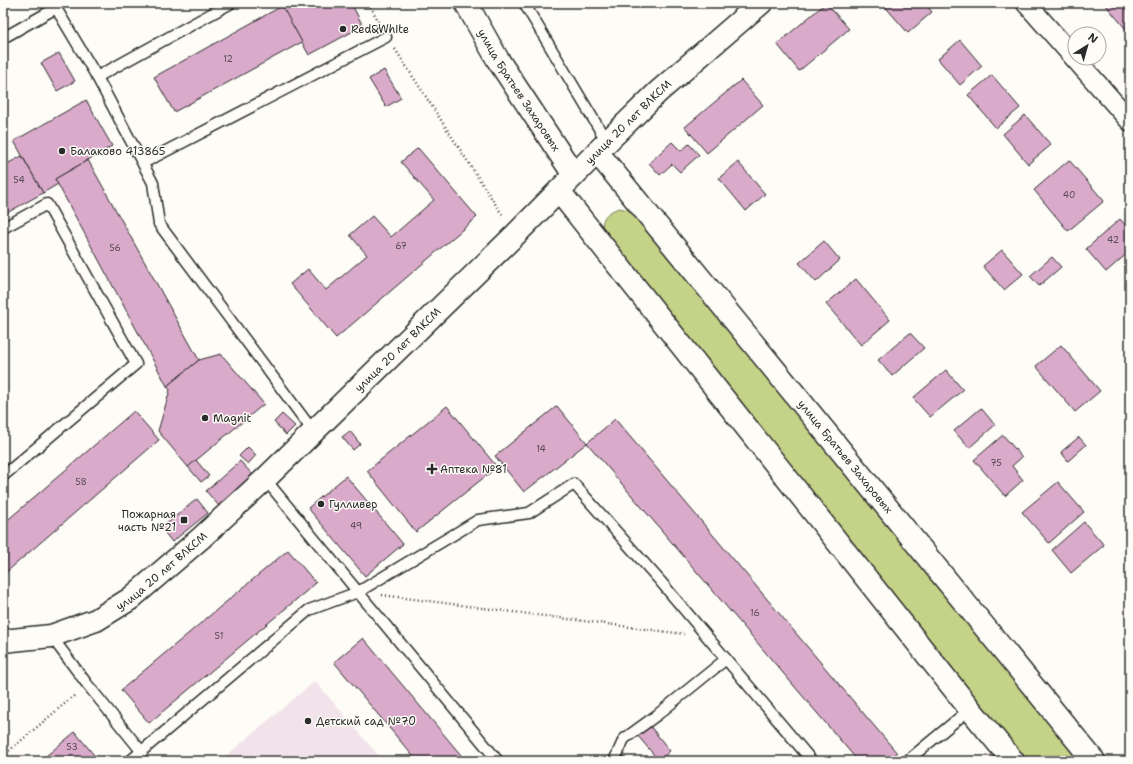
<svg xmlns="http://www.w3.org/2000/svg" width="1133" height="764" font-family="'Shantell Sans',sans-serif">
<rect width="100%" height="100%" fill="#fdfcf7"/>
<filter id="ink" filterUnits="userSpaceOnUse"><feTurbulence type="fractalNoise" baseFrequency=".025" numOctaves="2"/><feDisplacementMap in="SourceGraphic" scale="8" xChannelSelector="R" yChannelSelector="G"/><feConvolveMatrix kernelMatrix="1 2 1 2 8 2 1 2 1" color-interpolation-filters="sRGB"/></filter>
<g filter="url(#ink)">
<polygon fill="#f2e3ea" points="315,681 383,761 220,761"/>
<path fill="#c4d387" stroke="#787f59" d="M619,208L628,210L634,215L1079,761H1025L606,238C599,222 602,214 619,208Z"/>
<g fill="#daaaca" stroke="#2b2b2b">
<polygon points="280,3 351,3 363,26 309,55"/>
<polygon points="826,3 849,29 799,71 777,44"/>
<polygon points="882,3 925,3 932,12 908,33"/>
<polygon points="1104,3 1130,3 1130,34"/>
<polygon points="282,6 302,42 174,112 154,77"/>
<polygon points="960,40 982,66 960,85 938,59"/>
<polygon points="59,53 75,81 57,91 41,63"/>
<polygon points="384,70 401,98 386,107 369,79"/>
<polygon points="992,75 1020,108 996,128 968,95"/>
<polygon points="741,80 763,105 707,153 685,127"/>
<polygon points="86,100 112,146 55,179 58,184 43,193 14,141"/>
<polygon points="1025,115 1051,145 1028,164 1003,134"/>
<polygon points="672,142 681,151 689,144 699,155 680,172 672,164 660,175 649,163"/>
<polygon points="418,148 477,217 336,338 290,284 308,269 326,290 367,255 350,235 372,216 391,237 434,200 401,162"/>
<polygon points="22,156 43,193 3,215 3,166"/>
<polygon points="88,160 199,360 167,386 55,179"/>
<polygon points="1069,160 1104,201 1068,231 1034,190"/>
<polygon points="738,162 765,194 746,211 719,178"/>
<polygon points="1120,219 1130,230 1130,251 1106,272 1086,249"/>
<polygon points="824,241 840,260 816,282 799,263"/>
<polygon points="1002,250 1023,274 1004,290 983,266"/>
<polygon points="1052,257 1061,267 1039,286 1030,276"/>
<polygon points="856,279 890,320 861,345 826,304"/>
<polygon points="910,333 924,348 892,376 878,360"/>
<polygon points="1061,345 1100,391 1075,412 1036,366"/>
<polygon points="221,354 264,404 188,467 158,431 170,390 167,386 199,360"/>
<polygon points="946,370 963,390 930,417 913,398"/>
<polygon points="447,406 497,467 416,532 367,471"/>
<polygon points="557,406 587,443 524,492 495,456"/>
<polygon points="981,408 995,425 969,448 954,431"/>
<polygon points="134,411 159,440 3,575 3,524"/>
<polygon points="282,414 295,426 286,435 274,422"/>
<polygon points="615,419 897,753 887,761 858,761 587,443"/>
<polygon points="350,431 360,444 353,450 342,437"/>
<polygon points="1003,435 1022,457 1012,466 1023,480 1005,496 974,460"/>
<polygon points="1079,437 1086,445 1068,461 1061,452"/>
<polygon points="248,447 256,455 248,464 239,456"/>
<polygon points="196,460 209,476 201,482 188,467"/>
<polygon points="240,461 253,475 219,506 206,491"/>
<polygon points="346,476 403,544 365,576 308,508"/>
<polygon points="1058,482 1084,512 1049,543 1022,512"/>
<polygon points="197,499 208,513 172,542 161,528"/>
<polygon points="1084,522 1104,545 1071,573 1052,550"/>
<polygon points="288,550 316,583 149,723 121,690"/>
<polygon points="363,638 466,761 417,761 334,662"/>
<polygon points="650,726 670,751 659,761 638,736"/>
<polygon points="75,732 99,761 40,761"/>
</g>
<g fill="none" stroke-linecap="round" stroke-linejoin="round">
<defs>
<g id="lane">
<polyline points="524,3 607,142"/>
<polyline points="3,38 56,8 97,77 153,183 159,224 313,431"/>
<polyline points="97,77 231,3"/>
<polyline points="143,163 386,37"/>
<polyline points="3,228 47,204 136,364 3,476"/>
<polyline points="265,479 358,592 478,520 529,513 574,484 661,582 812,761"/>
<polyline points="51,636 87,684 142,752"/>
<polyline points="130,761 309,610 358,592 498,761"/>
<polyline points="614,761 624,739 657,715 726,659"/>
<polyline points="907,761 970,709"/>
</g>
<polyline id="street" points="1026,3 1130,121"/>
<g id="secondary">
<path id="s1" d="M466,3L498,60L574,175"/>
<path id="s2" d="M597,152L1094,761"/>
<polyline points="559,191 970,709 1013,761"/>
<path id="s3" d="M3,641L51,636L96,620L130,599L201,538L265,479L515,235L607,142L658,92L761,3"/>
</g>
</defs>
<use href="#lane" stroke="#2b2b2b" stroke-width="13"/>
<use href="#street" stroke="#2b2b2b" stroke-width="22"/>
<use href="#secondary" stroke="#2b2b2b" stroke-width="25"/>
<g stroke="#2b2b2b" stroke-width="2.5" stroke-dasharray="1 3" stroke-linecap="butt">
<polyline points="369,3 380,25"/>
<polyline points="395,49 503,216"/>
<polyline points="382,595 684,634"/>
<polyline points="3,756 76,694"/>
</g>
<use href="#lane" stroke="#fdfcf7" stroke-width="10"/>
<use href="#street" stroke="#fdfcf7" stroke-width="19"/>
<use href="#secondary" stroke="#fdfcf7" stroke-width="22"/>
</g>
</g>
<g fill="#2b2b2b" stroke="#fdfcf7" stroke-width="1.5">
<circle cx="343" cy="29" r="4"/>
<circle cx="62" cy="151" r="4"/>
<circle cx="205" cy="418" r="4"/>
<path d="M430 463h4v4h4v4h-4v4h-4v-4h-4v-4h4z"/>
<circle cx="321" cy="504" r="4"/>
<rect x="180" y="516" width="8" height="8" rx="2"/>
<circle cx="308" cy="721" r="4"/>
</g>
<g text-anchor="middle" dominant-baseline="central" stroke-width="3" stroke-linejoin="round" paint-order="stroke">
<g font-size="9" fill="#574b53">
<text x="228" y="59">12</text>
<text x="19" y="180">54</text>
<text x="1069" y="195">40</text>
<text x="1113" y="240">42</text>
<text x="401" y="246">67</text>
<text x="115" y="248">56</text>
<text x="541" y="449">14</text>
<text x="996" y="463">75</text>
<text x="81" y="482">58</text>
<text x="356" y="526">49</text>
<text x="755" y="613">16</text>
<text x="219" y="636">51</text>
<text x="72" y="747">53</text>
</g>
<g font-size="11" fill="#2b2b2b" stroke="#fdfcf7" text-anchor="start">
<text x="351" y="29">Red&amp;White</text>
<text x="70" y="151">Балаково 413865</text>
<text x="213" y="418">Magnit</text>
<text x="440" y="469">Аптека №81</text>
<text x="329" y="504">Гулливер</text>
<text x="176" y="514" text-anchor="end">Пожарная<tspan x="176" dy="13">часть №21</tspan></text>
<text x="316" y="721">Детский сад №70</text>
</g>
<g font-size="11" fill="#2b2b2b" stroke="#fdfcf7">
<text stroke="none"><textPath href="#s1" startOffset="102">улица Братьев Захаровых</textPath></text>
<text stroke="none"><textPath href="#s3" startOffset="826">улица 20 лет ВЛКСМ</textPath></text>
<text stroke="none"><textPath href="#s3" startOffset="502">улица 20 лет ВЛКСМ</textPath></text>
<text stroke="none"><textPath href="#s2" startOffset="393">улица Братьев Захаровых</textPath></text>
<text stroke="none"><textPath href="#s3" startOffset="178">улица 20 лет ВЛКСМ</textPath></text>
</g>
</g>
<rect width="1133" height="764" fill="none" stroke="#fdfcf7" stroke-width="16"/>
<rect x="8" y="8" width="1117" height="748" fill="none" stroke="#2b2b2b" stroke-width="1.5" filter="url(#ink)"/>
<g transform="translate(1087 46) rotate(37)"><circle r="19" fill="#fdfcf7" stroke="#a9a8a5"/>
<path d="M0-3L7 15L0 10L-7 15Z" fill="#2b2b2b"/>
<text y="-6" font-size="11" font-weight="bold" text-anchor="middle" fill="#2b2b2b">N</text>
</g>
</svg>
